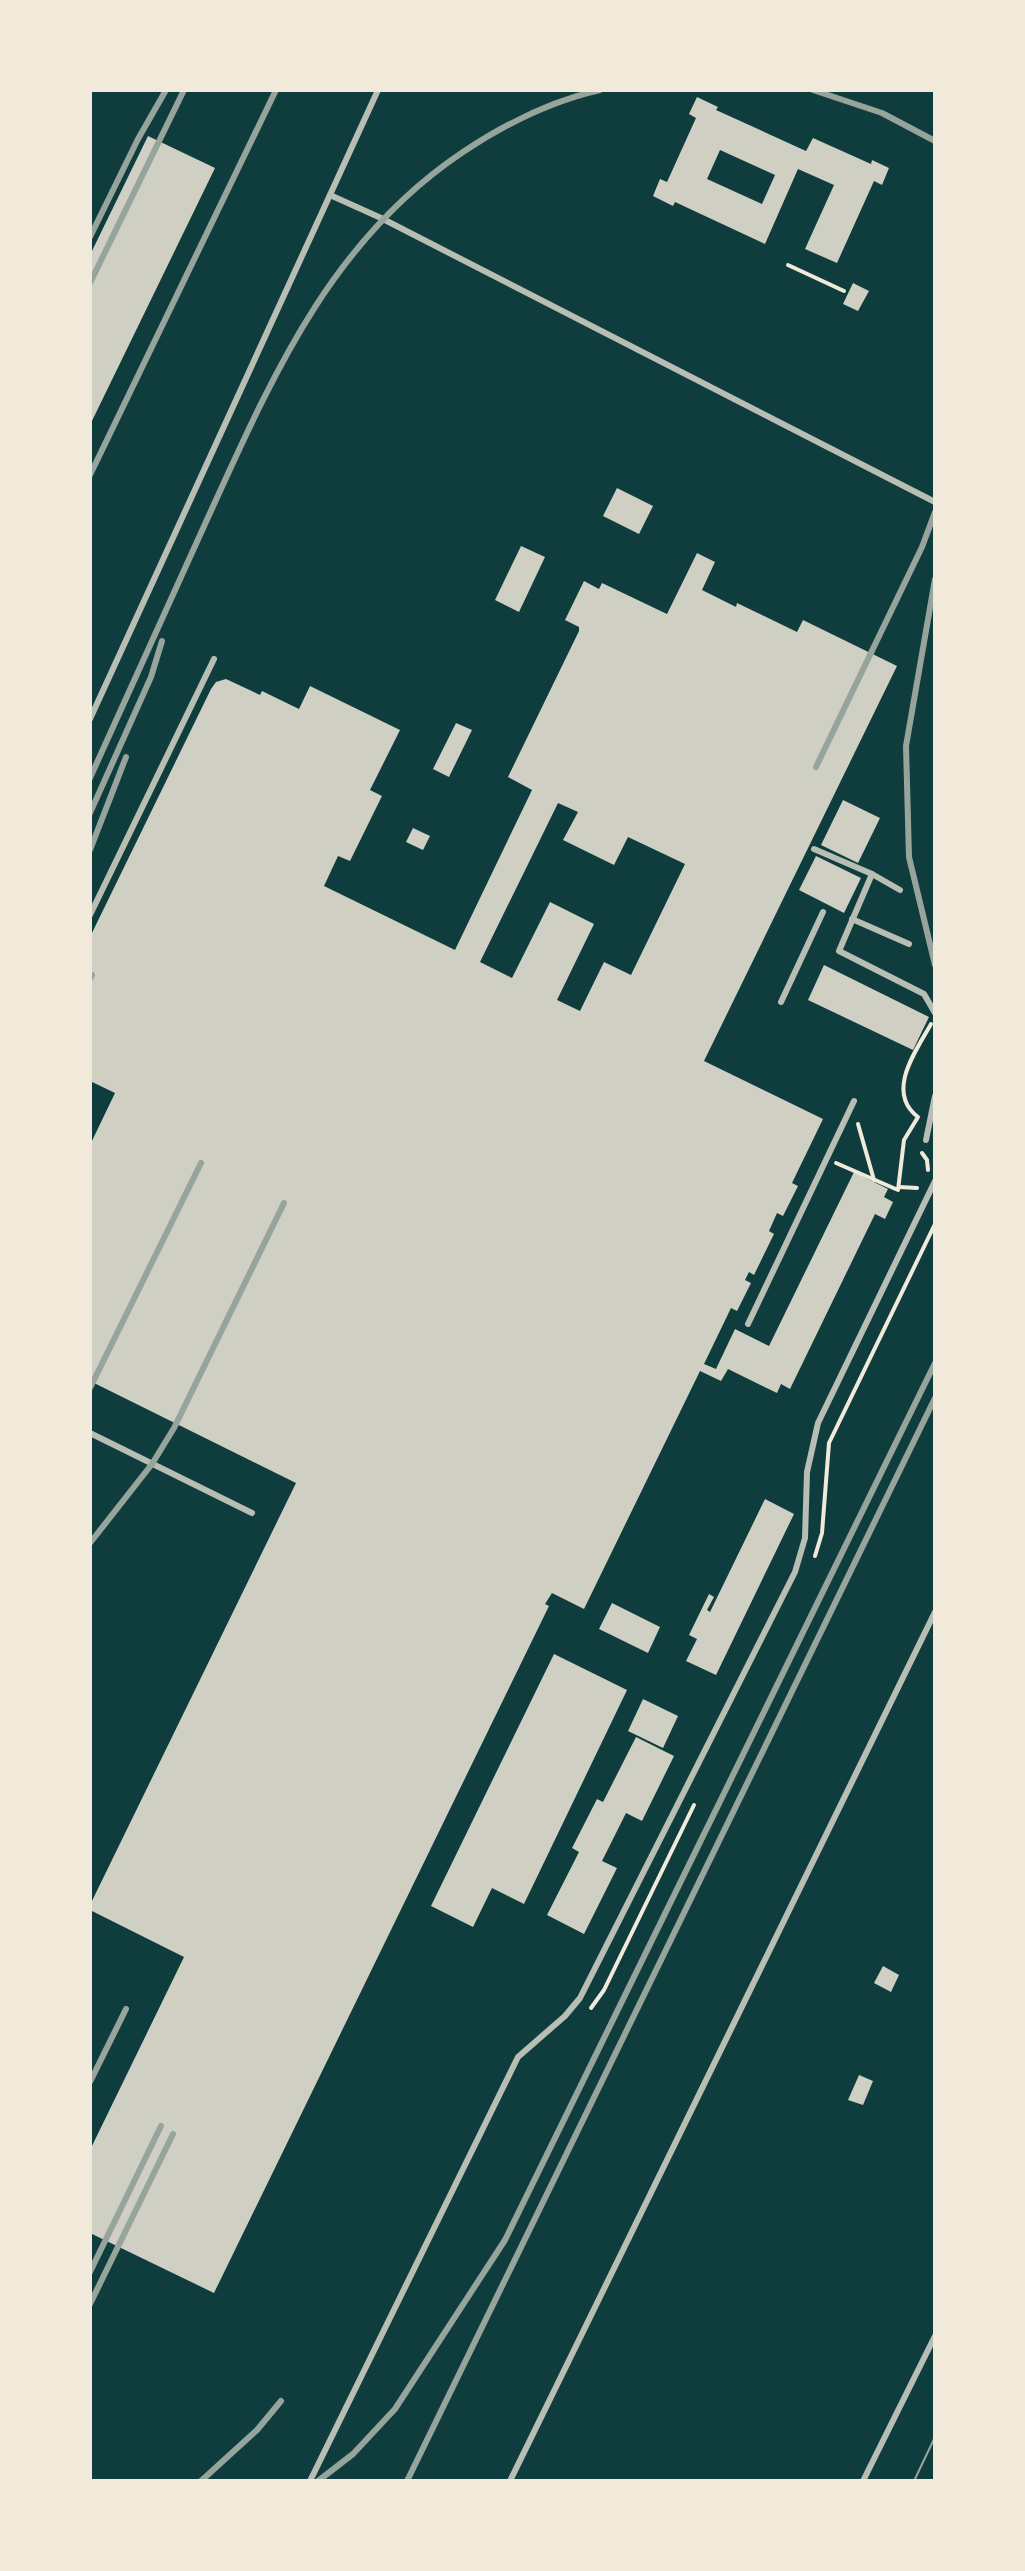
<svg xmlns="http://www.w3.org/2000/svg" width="1025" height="2571" font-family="'PT Serif',serif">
<rect width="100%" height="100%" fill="#0f3d3e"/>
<g fill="#cfcfc3" fill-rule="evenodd">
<path d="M697,97L718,107L716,110L806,151L813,138L871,164L872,160L889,168L882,185L874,181L837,263L805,249L834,185L798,169L765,244L675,202L673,206L653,196L660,179L667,182L696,118L689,114ZM720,150L775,175L762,204L707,179Z"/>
<polygon points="148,136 215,168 90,425 90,255"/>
<polygon points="853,283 869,291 858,311 843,304"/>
<polygon points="617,488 653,506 639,534 603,516"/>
<polygon points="521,546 545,557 519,612 495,600"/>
<path d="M697,553L715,562L702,590L736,607L737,603L797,632L803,620L897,666L704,1061L823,1119L792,1183L798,1186L783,1216L777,1213L769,1231L774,1234L754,1275L749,1272L745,1280L751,1283L737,1311L731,1308L704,1364L716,1369L735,1329L769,1346L854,1172L888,1189L884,1197L893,1202L885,1219L875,1214L790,1389L781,1384L777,1393L728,1369L721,1381L700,1371L584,1609L552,1593L545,1604L549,1606L214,2293L90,2233V2150L184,1957L90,1910V1905L296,1483L90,1381V1145L115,1093L90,1081V937L211,689L216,682L226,679L260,695L262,691L299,709L310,686L400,730L370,790L382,796L350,861L338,856L324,886L455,950L532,790L508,777L579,631V627L565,620L584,581L599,589L602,583L667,614ZM558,803L578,812L563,840L614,865L628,837L685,864L631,975L604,962L580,1011L557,1000L594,924L550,902L512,978L480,962Z"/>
<polygon points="456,723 472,730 449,777 433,769"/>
<polygon points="843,800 880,818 858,863 821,845"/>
<polygon points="413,828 430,836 423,850 406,842"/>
<polygon points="816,856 861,878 844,913 799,890"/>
<polygon points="824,965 929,1017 913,1050 808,1000"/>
<polygon points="765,1499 794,1514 716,1675 686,1661 697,1639 689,1635 709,1594 714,1597 707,1610 710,1612"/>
<polygon points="612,1603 660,1627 648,1653 599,1629"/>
<polygon points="554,1654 627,1690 524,1904 492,1888 473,1927 431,1906"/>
<polygon points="643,1699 678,1716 663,1748 628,1731"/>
<polygon points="636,1737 674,1756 642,1821 626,1813 602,1861 617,1868 584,1934 547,1915 579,1852 572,1848 597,1799 603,1802"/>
<polygon points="883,1966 899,1975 891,1992 874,1983"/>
<polygon points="859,2075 873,2081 863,2105 848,2100"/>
</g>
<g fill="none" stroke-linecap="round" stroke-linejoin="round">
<g stroke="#f1e9da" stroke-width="4">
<polyline points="788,265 844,291"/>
<polyline points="858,1124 874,1180"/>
<polyline points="922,1153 927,1160 928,1170"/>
<path d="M836,1163L898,1190L904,1140L918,1117C885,1092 916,1051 931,1024"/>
<polyline points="899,1187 917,1188"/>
<polyline points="815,1556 822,1533 829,1443 935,1224"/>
<polyline points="591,2008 604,1990 694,1805"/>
</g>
<g stroke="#b8beb3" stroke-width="6">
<polyline points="330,195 381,218 935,502"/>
<polyline points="90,719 378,90"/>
<polyline points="814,849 872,874 839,951 924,994 935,1013"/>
<polyline points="872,874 900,890"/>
<polyline points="90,915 214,659"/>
<polyline points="852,919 909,944"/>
<polyline points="781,1002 823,912"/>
<polyline points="926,1140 935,1096"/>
<polyline points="748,1324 854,1101"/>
<polyline points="90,1433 252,1513"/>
<polyline points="310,2481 518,2057 565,2016 580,1998 795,1572 805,1538 807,1472 818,1423 935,1181"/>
<polyline points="510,2481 935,1612"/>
<polyline points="863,2481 935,2336"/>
</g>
<polyline stroke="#97a49c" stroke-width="2" points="914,2481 935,2437"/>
<g stroke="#97a49c" stroke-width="6">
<polyline points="813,90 882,113 935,141"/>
<polyline points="90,237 138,139 166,90"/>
<polyline points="90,283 184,90"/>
<polyline points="90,475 276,90"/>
<polyline points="935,579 906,746 909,857 935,965"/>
<polyline points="816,767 922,547 935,512"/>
<path d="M90,778C128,693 167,609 205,524C270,382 328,242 463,152C505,124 551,101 600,90"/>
<polyline points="90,813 151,677 162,641"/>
<polyline points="90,850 126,757"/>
<polyline points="90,979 92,975"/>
<polyline points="90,1388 201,1163"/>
<polyline points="90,1543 152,1464 174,1428 284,1203"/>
<polyline points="90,2082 126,2009"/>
<polyline points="90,2272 161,2126"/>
<polyline points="90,2304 173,2134"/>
<polyline points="201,2481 257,2430 281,2401"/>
<polyline points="318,2481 353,2454 395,2409 505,2240 935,1363"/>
<polyline points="407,2481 935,1398"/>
</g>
</g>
<rect width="1025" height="2571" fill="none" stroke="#f1e9da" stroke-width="184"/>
</svg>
